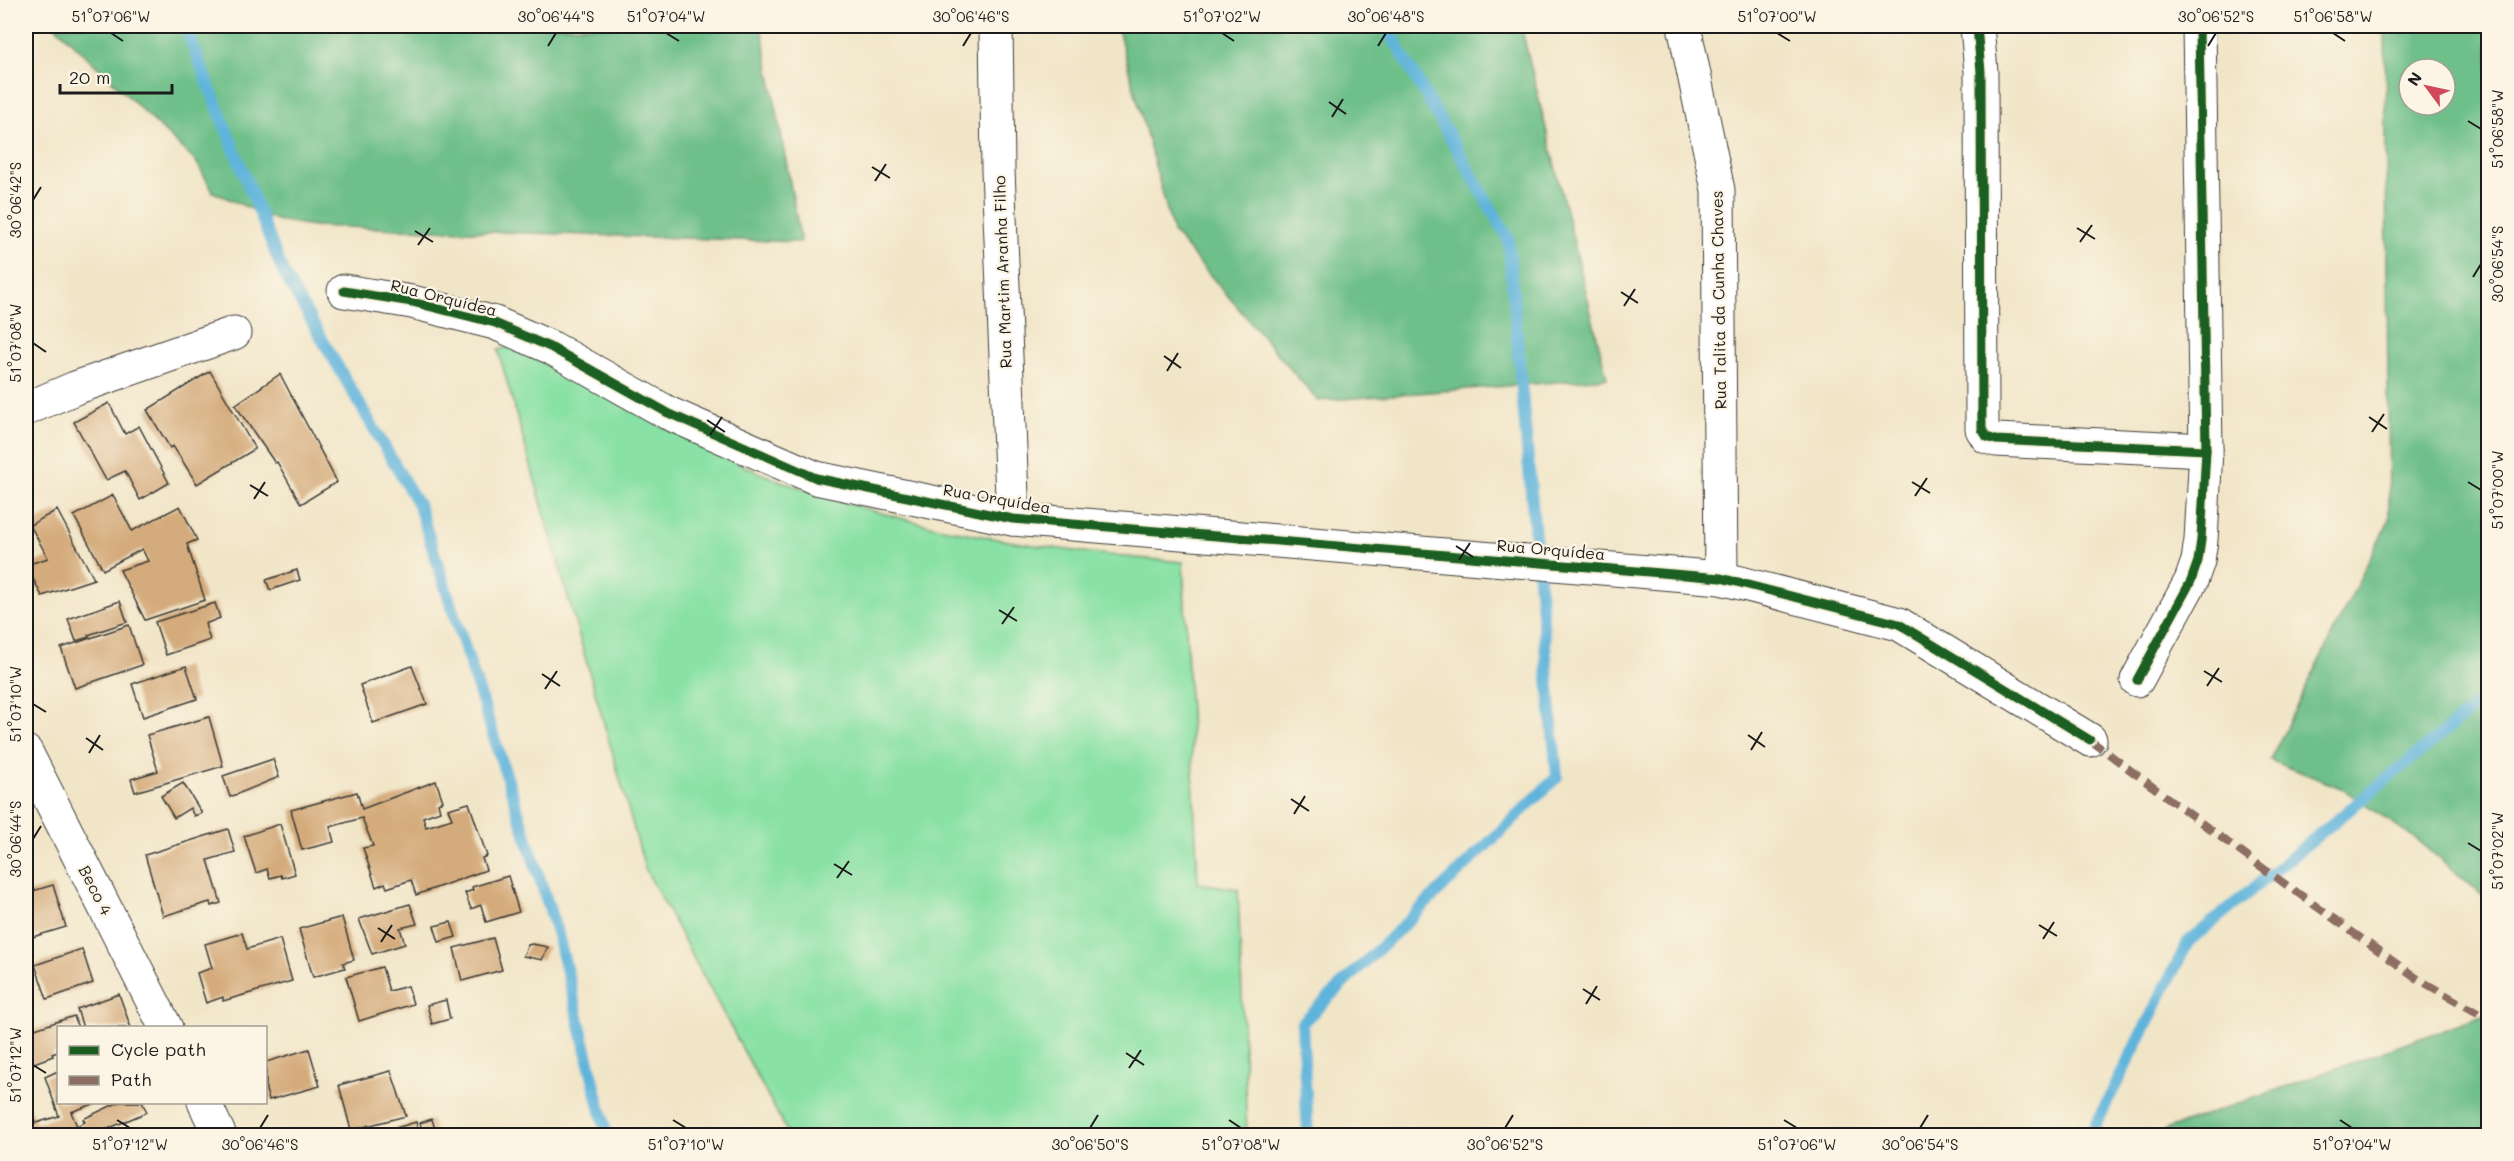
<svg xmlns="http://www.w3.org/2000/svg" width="2514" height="1161" font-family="Mali,sans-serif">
<rect width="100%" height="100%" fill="#fcf5e5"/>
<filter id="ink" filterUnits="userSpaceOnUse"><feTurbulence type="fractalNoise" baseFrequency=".0167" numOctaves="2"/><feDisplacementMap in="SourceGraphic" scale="12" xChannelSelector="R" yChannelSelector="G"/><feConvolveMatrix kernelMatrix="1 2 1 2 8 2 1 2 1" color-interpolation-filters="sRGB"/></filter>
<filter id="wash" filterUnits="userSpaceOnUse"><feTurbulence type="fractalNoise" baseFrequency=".008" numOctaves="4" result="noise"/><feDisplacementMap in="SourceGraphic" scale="24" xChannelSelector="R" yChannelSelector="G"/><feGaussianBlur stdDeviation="1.35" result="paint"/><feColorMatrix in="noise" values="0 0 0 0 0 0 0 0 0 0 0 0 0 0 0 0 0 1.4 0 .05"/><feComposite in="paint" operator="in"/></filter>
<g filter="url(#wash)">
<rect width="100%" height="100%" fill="#f1e5c7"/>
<path fill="#89e1a5" stroke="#527e60" stroke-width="1.5" d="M514,346C575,380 635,414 698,444C725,457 752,471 781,481C910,529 1046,552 1183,562L1198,883L1238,889L1247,1135H789L645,868L498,350Z"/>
<g fill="#6ebf8a" stroke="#456e53" stroke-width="1.5" fill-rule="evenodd">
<polygon points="55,26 761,26 801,242 313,226 276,220 213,192 197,163"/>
<polygon points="1117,26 1521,26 1607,378 1318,401 1173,232"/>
<path d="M2385,26H2488V900L2419,841L2341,788L2270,760L2389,520ZM2409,69H2445V105H2409Z"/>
<polygon points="2488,1014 2488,1135 2151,1135"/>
</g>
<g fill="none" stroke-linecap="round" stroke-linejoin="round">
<g stroke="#5eb4db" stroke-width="12">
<polyline points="185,26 283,272 419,506 558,935 607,1136"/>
<polyline points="1308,1136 1302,1023 1557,777 1508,238 1386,26"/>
<polyline points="2090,1136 2188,942 2488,696"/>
</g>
</g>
<g id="blocks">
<g fill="#d4ab7c">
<polygon points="210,371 255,449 197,484 173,446 170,448 147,410"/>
<polygon points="280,374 337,482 301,504 277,462 275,463 235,405"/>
<polygon points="109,403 125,434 139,426 169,483 140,500 125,471 106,480 74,422"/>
<polygon points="113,495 132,531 180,506 197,540 187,544 205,600 145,620 120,570 148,561 142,549 103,570 74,516"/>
<polygon points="57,510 94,579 42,596 26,565 48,558 30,525"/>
<polygon points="297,570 300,580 270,590 266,580"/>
<polygon points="120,601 127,622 88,635 89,637 76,641 68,619"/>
<polygon points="215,603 220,618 205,624 210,640 166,655 155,622"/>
<polygon points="129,625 142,665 75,688 61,648"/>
<polygon points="186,666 197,699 143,717 132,684"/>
<polygon points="412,666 427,704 373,723 360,685"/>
<polygon points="209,717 223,766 135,792 131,779 158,771 147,735"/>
<polygon points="273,759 279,777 230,797 223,776"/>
<polygon points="436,781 443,801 438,803 440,811 423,817 426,827 452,819 448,809 469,803 487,856 482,858 486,870 416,895 411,880 387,888 385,883 376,887 363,848 373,846 362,818 330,827 334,842 302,850 291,810 357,792 362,809"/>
<polygon points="183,783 202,813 194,816 190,808 174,818 161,796"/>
<polygon points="280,824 295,874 282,878 281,875 270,878 267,869 256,873 244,836"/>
<polygon points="228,829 235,852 208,860 221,903 211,906 210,902 163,916 145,855"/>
<polygon points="508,876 519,912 486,922 481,905 471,909 465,893 473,890 472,887"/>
<polygon points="53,885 66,927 26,939 26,893"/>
<polygon points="410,904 417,924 400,928 405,944 372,954 359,919"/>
<polygon points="342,917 354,960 343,963 345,968 313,977 299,929"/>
<polygon points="451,922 456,937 439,942 434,926"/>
<polygon points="242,933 247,949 280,939 292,981 223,1001 223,997 206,1003 197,973 212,968 205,944"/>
<polygon points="493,938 502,970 462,981 454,948"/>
<polygon points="532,944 548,947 542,960 523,956 528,945"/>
<polygon points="82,949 93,983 47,999 35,965"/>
<polygon points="382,967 389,991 408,986 413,1004 359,1021 346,977"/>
<polygon points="26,968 33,990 26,993"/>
<polygon points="119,994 131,1028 83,1028 77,1009"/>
<polygon points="446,1000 450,1019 432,1024 427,1005"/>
<polygon points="74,1016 78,1028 58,1028 58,1052 52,1054 53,1056 26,1066 26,1032"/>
<polygon points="309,1049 320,1086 269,1100 266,1090 266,1062"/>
<polygon points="58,1071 58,1102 99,1102 71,1112 77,1126 85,1122 83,1119 119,1102 142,1102 147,1112 91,1136 26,1136 26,1100 36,1123 59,1116 45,1077"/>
<polygon points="391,1071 406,1116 351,1130 339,1085"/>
<polygon points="432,1119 437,1136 369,1136 416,1122 418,1131 422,1130 420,1123"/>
</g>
</g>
</g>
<g filter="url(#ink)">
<use href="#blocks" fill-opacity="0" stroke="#3c3a36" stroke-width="1.5"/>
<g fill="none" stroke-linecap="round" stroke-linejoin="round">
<defs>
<g id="minor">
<polyline points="996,26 998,170 1013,519"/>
<polyline points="1684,26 1718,190 1721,578"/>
<polyline points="1977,26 1981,72 1982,429 1987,437 1996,440 2206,450"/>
<polyline points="344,291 412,302 495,323 552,348 668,413 816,478 1013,519 1721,578 1899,624 2090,740"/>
<polyline points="26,409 75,388 234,333"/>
<polyline points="2137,680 2191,581 2198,561 2201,540 2206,450 2199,26"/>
<polyline points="26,752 166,1028"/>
<polyline points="204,1102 220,1136"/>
</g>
</defs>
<use href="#minor" stroke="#3c3a36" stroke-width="35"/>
<use href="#minor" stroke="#fff" stroke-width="33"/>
<polyline stroke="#8d6e63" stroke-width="8" stroke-dasharray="15 8" stroke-linecap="butt" points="2090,740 2246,856 2418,979 2488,1019"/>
<defs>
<g id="cycleway">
<polyline points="1977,26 1981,72 1982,429 1987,437 1996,440 2206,450"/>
<polyline points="344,291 412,302 495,323 552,348 668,413 816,478 1013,519 1721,578 1899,624 2090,740"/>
<polyline points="2137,680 2191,581 2198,561 2201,540 2206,450 2199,26"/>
</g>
</defs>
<use href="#cycleway" stroke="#fcf5e5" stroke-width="13"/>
<use href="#cycleway" stroke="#1b5e20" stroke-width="9"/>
</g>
</g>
<path fill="none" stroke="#1c1c1c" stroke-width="2" d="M111,33L123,41M666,33L679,41M1222,33L1234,41M1777,33L1790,41M2333,33L2345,41M548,46L556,33M963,46L971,33M1378,46L1386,33M2208,46L2216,33M1329,102L1346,114M1332,117L1343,99M2468,121L2481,129M872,167L890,178M875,181L886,164M33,200L41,187M2077,228L2095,239M415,231L433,242M2080,242L2092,225M418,245L430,228M2473,277L2481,264M1621,292L1638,303M1624,306L1635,289M33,343L46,352M1164,356L1181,368M1167,371L1178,353M2369,417L2387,429M707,420L725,432M2372,432L2384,414M710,435L722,417M1912,482L1930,493M2468,482L2481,490M250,485L268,496M1915,496L1927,478M254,499L265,482M1456,546L1473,557M1459,560L1470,543M999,610L1017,621M1002,624L1014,607M2204,671L2222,682M542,674L560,686M2207,686L2219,668M545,689L557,671M33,704L46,712M1748,735L1765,747M86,738L103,750M1751,750L1762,732M89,753L100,735M1291,799L1309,811M1294,814L1305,796M33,839L41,826M2468,843L2481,851M834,864L852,875M837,878L849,861M2039,925L2057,936M378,928L395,939M2043,939L2054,922M381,942L392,925M1583,989L1600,1000M1586,1004L1597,986M1126,1053L1144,1065M33,1065L46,1073M1129,1068L1141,1050M117,1120L130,1128M673,1120L686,1128M1229,1120L1241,1128M1784,1120L1797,1128M2340,1120L2352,1128M260,1128L268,1115M1090,1128L1098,1115M1505,1128L1513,1115M1920,1128L1928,1115"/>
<g text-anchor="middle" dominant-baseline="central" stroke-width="4.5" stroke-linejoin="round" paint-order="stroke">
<g font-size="16" fill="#1c1c1c" stroke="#fcf5e5">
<text transform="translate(1002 272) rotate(-92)">Rua Martim Aranha Filho</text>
<text transform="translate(444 297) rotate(14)">Rua Orquídea</text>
<text transform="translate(1718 300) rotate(-91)">Rua Talita da Cunha Chaves</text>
<text transform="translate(997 498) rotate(10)">Rua Orquídea</text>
<text transform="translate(1551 549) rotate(5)">Rua Orquídea</text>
<text transform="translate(96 890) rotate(63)">Beco 4</text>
</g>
</g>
<rect width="2514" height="1161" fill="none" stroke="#fcf5e5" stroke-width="66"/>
<rect x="57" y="1026" width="210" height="78" fill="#fcf5e5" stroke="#a29e95" stroke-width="1.5"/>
<rect x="69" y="1046" width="30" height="9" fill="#1b5e20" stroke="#a29e95" stroke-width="1.5"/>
<text x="111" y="1056" font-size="18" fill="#1c1c1c">Cycle path</text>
<rect x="69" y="1076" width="30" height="9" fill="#8d6e63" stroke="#a29e95" stroke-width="1.5"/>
<text x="111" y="1086" font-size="18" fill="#1c1c1c">Path</text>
<g transform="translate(2427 87) rotate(303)"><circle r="28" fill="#fcf5e5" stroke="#a29e95" stroke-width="1.5"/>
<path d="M0-4.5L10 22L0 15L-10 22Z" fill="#d1495b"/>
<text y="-9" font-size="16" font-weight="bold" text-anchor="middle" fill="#1c1c1c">N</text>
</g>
<path d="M60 84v9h112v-9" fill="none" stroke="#1c1c1c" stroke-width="3"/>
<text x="69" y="84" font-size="18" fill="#1c1c1c" stroke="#fcf5e5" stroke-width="4.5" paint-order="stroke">20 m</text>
<rect x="33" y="33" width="2448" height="1095" fill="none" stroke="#1c1c1c" stroke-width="2"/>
<g font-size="15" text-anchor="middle" fill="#1c1c1c">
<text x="111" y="22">51°07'06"W</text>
<text x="556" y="22">30°06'44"S</text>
<text x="666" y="22">51°07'04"W</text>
<text x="971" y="22">30°06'46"S</text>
<text x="1222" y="22">51°07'02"W</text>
<text x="1386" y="22">30°06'48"S</text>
<text x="1777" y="22">51°07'00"W</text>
<text x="2216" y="22">30°06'52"S</text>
<text x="2333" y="22">51°06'58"W</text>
<text transform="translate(2498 129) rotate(-90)" y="5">51°06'58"W</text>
<text transform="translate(16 200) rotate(-90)" y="5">30°06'42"S</text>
<text transform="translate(2498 264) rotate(-90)" y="5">30°06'54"S</text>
<text transform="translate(16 343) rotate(-90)" y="5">51°07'08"W</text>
<text transform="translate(2498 490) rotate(-90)" y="5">51°07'00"W</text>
<text transform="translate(16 704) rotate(-90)" y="5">51°07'10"W</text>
<text transform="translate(16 839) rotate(-90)" y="5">30°06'44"S</text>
<text transform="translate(2498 851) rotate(-90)" y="5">51°07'02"W</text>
<text transform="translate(16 1065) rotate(-90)" y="5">51°07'12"W</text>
<text x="130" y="1150">51°07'12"W</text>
<text x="260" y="1150">30°06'46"S</text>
<text x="686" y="1150">51°07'10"W</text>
<text x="1090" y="1150">30°06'50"S</text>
<text x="1241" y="1150">51°07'08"W</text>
<text x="1505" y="1150">30°06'52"S</text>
<text x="1797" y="1150">51°07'06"W</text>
<text x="1920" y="1150">30°06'54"S</text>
<text x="2352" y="1150">51°07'04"W</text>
</g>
</svg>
